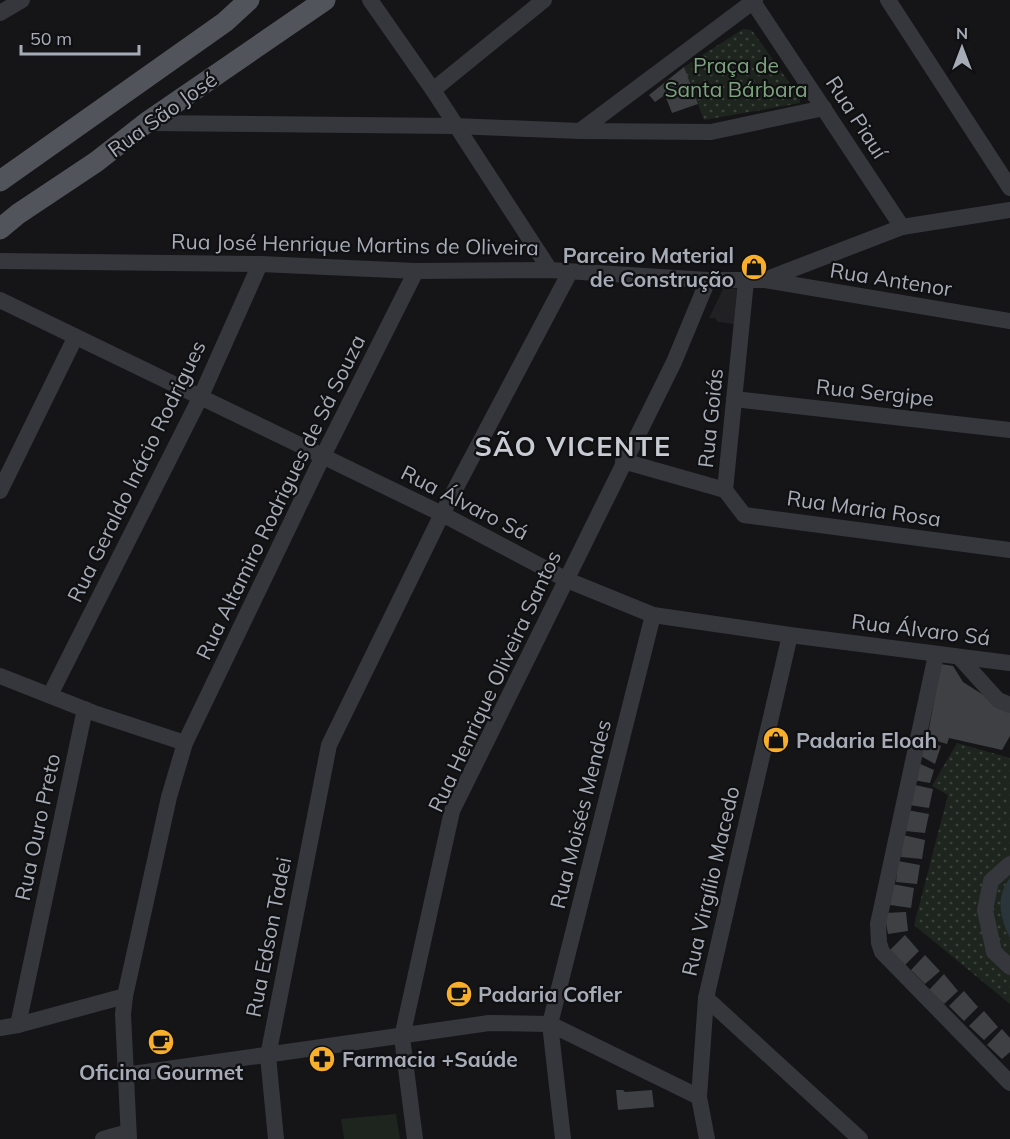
<svg xmlns="http://www.w3.org/2000/svg" width="1010" height="1139" font-family="Mulish,sans-serif">
<defs>
<pattern id="green-dots" width="8" height="8" patternUnits="userSpaceOnUse" patternTransform="scale(1.5)"><rect width="8" height="8" fill="#1d251e"/><path d="M2 2h.1M6 6h.1" fill="none" stroke="#3b423c" stroke-width="1.8" stroke-linecap="round"/></pattern>
</defs>
<rect width="100%" height="100%" fill="#151517"/>
<polygon fill="#212124" points="724,287 737,289 734,324 718,322 715,318 709,318"/>
<g fill="url(#green-dots)">
<polygon points="743,29 751,30 754,33 800,98 800,103 704,120 684,67"/>
<polygon points="957,743 1010,758 1010,1004 914,925 948,795 932,786"/>
</g>
<polygon fill="#1d251e" points="396,1114 400,1139 344,1139 341,1119"/>
<path fill="#2a343b" d="M1010,878V938C1000,918 995,897 1010,878Z"/>
<g fill="#3f4044">
<polygon points="684,67 698,104 672,113 665,95 655,102 649,95"/>
<polygon points="941,664 953,666 963,682 999,705 1010,709 1010,736 1002,750 949,738 947,744 930,739 928,734"/>
<polygon points="925,740 941,746 935,764 919,755"/>
<polygon points="918,763 934,770 930,783 913,780"/>
<polygon points="911,784 933,789 929,808 909,805"/>
<polygon points="907,810 929,814 925,833 905,831"/>
<polygon points="903,835 925,840 922,859 901,857"/>
<polygon points="898,861 920,865 917,884 896,882"/>
<polygon points="892,884 914,888 911,908 890,905"/>
<polygon points="906,912 908,931 888,934 884,913"/>
<polygon points="905,935 919,951 905,965 890,950"/>
<polygon points="925,955 940,971 925,984 911,970"/>
<polygon points="944,974 958,991 944,1004 929,990"/>
<polygon points="964,991 978,1007 964,1021 949,1006"/>
<polygon points="984,1011 998,1027 984,1040 969,1026"/>
<polygon points="1002,1029 1010,1038 1010,1052 1002,1059 987,1045"/>
<polygon points="616,1090 623,1090 625,1092 652,1090 654,1107 618,1110"/>
</g>
<g fill="none" stroke-linecap="round" stroke-linejoin="round">
<g stroke="#36373c" stroke-width="16">
<polyline points="370,0 433,90 550,270"/>
<polyline points="888,0 1010,188"/>
<polyline points="753,2 902,227"/>
<polyline points="0,13 22,0"/>
<polyline points="433,90 544,0"/>
<polyline points="146,123 455,126 580,131 711,132 824,108"/>
<polyline points="580,131 755,0"/>
<polyline points="0,261 260,264 416,271 550,270 708,280 765,280 1010,321"/>
<polyline points="767,279 902,227 1010,210"/>
<polyline points="0,300 442,514 567,580 653,615 790,635 1010,663"/>
<polyline points="734,399 1010,430"/>
<polyline points="623,461 725,490"/>
<polyline points="725,490 744,515 1010,550"/>
<polyline points="725,490 746,281"/>
<polyline points="0,491 75,338"/>
<polyline points="936,655 878,924 879,943 882,952 1010,1083"/>
<polyline points="959,657 998,700 1010,705"/>
<polyline points="0,676 94,713 185,743"/>
<polyline points="50,695 201,396 260,264"/>
<polyline points="1010,864 991,881 985,910 994,952 1010,967"/>
<polyline points="706,998 860,1139"/>
<polyline points="18,1025 85,709"/>
<polyline points="0,1028 18,1025 125,996"/>
<polyline points="125,1075 489,1023 550,1024 699,1097"/>
<polyline points="103,1139 128,1132"/>
<polyline points="129,1139 123,1014 125,996 169,797 185,743 322,458 416,271"/>
<polyline points="276,1139 268,1056 329,745 442,514 570,272"/>
<polyline points="415,1139 402,1037 452,811 674,362 708,280"/>
<polyline points="563,1139 550,1024 653,615"/>
<polyline points="707,1139 699,1097 706,998 790,635"/>
</g>
<g stroke="#51545b" stroke-width="21">
<polyline points="0,181 225,22 249,0"/>
<polyline points="0,229 18,214 96,162 146,123 325,0"/>
</g>
</g>
<defs>
<symbol id="shop-disc" viewBox="-11 -11 22 22"><circle r="9.5" fill="#f8af2b" stroke="#101012"/><path d="M-5-2.5h2.3a2.7 3.5 0 0 1 5.4 0H5L5.5 6h-11ZM-1.5-2.5h3a1.5 2.3 0 0 0-3 0Z" fill="#111"/></symbol>
<symbol id="cafe-disc" viewBox="-11 -11 22 22"><circle r="9.5" fill="#f8af2b" stroke="#101012"/><path d="M-5.5-4.5H6V0H3Q3 3.5 0 3.5H-2.5Q-5.5 3.5-5.5 0ZM3-3.2v2h1.7v-2ZM-6 4.5H4V6H-6Z" fill="#111"/></symbol>
<symbol id="pharmacy-disc" viewBox="-11 -11 22 22"><circle r="9.5" fill="#f8af2b" stroke="#101012"/><path d="M-2-6h4v4h4v4h-4v4h-4v-4h-4v-4h4Z" fill="#111"/></symbol>
</defs>
<g fill-rule="evenodd">
<use href="#shop-disc" x="739" y="252" width="30" height="30"/>
<use href="#shop-disc" x="761" y="725" width="30" height="30"/>
<use href="#cafe-disc" x="444" y="979" width="30" height="30"/>
<use href="#cafe-disc" x="146" y="1027" width="30" height="30"/>
<use href="#pharmacy-disc" x="307" y="1044" width="30" height="30"/>
</g>
<g text-anchor="middle" dominant-baseline="central" stroke-width="4.5" stroke-linejoin="round" paint-order="stroke">
<g font-size="21" fill="#7ca37e" stroke="#101012">
<text x="736" y="65">Praça de<tspan x="736" dy="24">Santa Bárbara</tspan></text>
</g>
<g font-size="21" fill="#a6acb7" stroke="#101012">
<text transform="translate(162 114) rotate(-36)">Rua São José</text>
<text transform="translate(857 117) rotate(57)">Rua Piauí</text>
<text transform="translate(355 244) rotate(1)">Rua José Henrique Martins de Oliveira</text>
<text transform="translate(891 279) rotate(9)">Rua Antenor</text>
<text transform="translate(875 392) rotate(6)">Rua Sergipe</text>
<text transform="translate(710 418) rotate(-84)">Rua Goiás</text>
<text transform="translate(136 471) rotate(-64)">Rua Geraldo Inácio Rodrigues</text>
<text transform="translate(280 497) rotate(-64)">Rua Altamiro Rodrigues de Sá Souza</text>
<text transform="translate(465 502) rotate(27)">Rua Álvaro Sá</text>
<text transform="translate(864 508) rotate(8)">Rua Maria Rosa</text>
<text transform="translate(921 629) rotate(7)">Rua Álvaro Sá</text>
<text transform="translate(494 681) rotate(-65)">Rua Henrique Oliveira Santos</text>
<text transform="translate(580 814) rotate(-76)">Rua Moisés Mendes</text>
<text transform="translate(37 827) rotate(-78)">Rua Ouro Preto</text>
<text transform="translate(710 881) rotate(-77)">Rua Virgílio Macedo</text>
<text transform="translate(268 937) rotate(-79)">Rua Edson Tadei</text>
</g>
<g font-size="21" font-weight="bold" fill="#a6acb7" stroke="#101012" text-anchor="start">
<text x="734" y="255" text-anchor="end">Parceiro Material<tspan x="734" dy="24">de Construção</tspan></text>
<text x="796" y="740">Padaria Eloah</text>
<text x="478" y="994">Padaria Cofler</text>
<text x="342" y="1059">Farmacia +Saúde</text>
<text x="161" y="1072" text-anchor="middle">Oficina Gourmet</text>
</g>
<g font-size="27" font-weight="bold" letter-spacing="1.5" fill="#c7cbd3" stroke="#101012">
<text x="573" y="446">SÃO VICENTE</text>
</g>
</g>
<g transform="translate(962 48)" stroke="#101012" stroke-width="4.5" paint-order="stroke">
<path d="M0-4.5L10 22L0 15L-10 22Z" fill="#a6acb7"/>
<text y="-9" font-size="16" font-weight="bold" text-anchor="middle" fill="#a6acb7">N</text>
</g>
<path d="M21 45v9h118v-9" fill="none" stroke="#a6acb7" stroke-width="3"/>
<text x="30" y="45" font-size="18" fill="#a6acb7" stroke="#101012" stroke-width="4.5" paint-order="stroke">50 m</text>
</svg>
